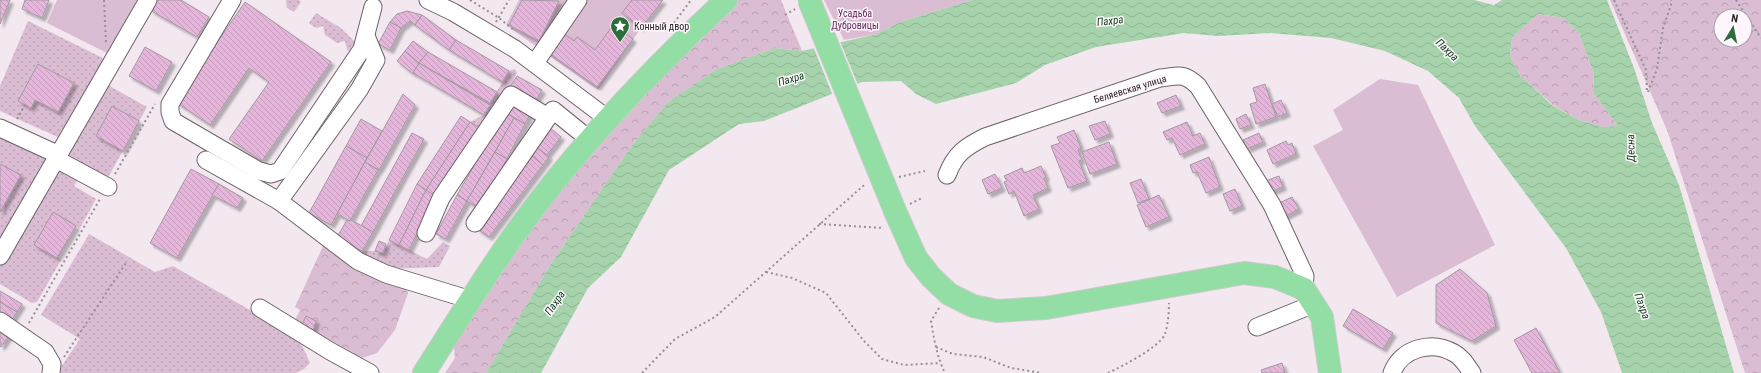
<svg xmlns="http://www.w3.org/2000/svg" width="1761" height="373" font-family="'Roboto Condensed',sans-serif">
<defs>
<pattern id="grass-dots" width="8" height="8" patternUnits="userSpaceOnUse"><rect width="8" height="8" fill="#dabcd3"/><path d="M2 2h.1M6 6h.1" fill="none" stroke="#bba1b5" stroke-width="1.8" stroke-linecap="round"/></pattern>
<pattern id="forest-crowns" width="20" height="18" patternUnits="userSpaceOnUse"><rect width="20" height="18" fill="#dabcd3"/><path d="M2 6a3 3 0 1 1 6 0M12 15a3 3 0 1 1 6 0" fill="none" stroke="#bba1b5"/></pattern>
<pattern id="water-waves" width="16" height="10" patternUnits="userSpaceOnUse"><rect width="16" height="10" fill="#a6d3ab"/><path d="M0 5q4-4 8 0t8 0" fill="none" stroke="#8fb593"/></pattern>
<pattern id="building-back-hatch" width="6" height="6" patternUnits="userSpaceOnUse"><rect width="6" height="6" fill="#e6b5db"/><path d="M-1 5l2 2M0 0l6 6M5-1l2 2" fill="none" stroke="#c59cbc"/></pattern>
<filter id="shadow"><feDropShadow dx="3.5" dy="3.5" stdDeviation="1" flood-color="#0004"/></filter>
</defs>
<rect width="100%" height="100%" fill="#f3e8f0"/>
<g fill="url(#grass-dots)">
<polygon points="286,0 299,0 301,2 294,12 287,8"/>
<polygon points="316,13 341,28 355,42 349,51 347,50 345,41 337,43 325,35 323,26 316,28 309,23"/>
<polygon points="28,21 105,59 60,138 0,111 0,86"/>
<polygon points="419,63 490,103 509,71 515,69 517,73 510,87 480,128 470,122 484,115 490,105"/>
<polygon points="106,84 147,107 106,181 64,158"/>
<polygon points="0,137 52,157 0,245"/>
<polygon points="60,161 82,173 74,186 96,199 80,228 76,226 58,258 61,260 37,302 32,303 0,284 0,263"/>
<polygon points="89,234 155,272 173,266 299,338 310,363 304,369 296,373 57,373 80,339 41,315"/>
<polygon points="389,240 427,259 443,242 450,246 439,267 388,269 361,255 362,251 375,251 383,253"/>
</g>
<g fill="url(#forest-crowns)" fill-rule="evenodd">
<polygon points="726,0 781,0 802,51 775,48 717,69 668,102 630,148 549,267 486,373 445,373 455,358 452,330 517,231"/>
<path d="M1610,0H1761V373H1745L1667,130ZM1721,16H1745V40H1721Z"/>
<polygon points="1538,14 1564,18 1579,33 1594,74 1593,92 1618,126 1603,127 1579,120 1553,105 1520,75 1510,56 1512,38"/>
<polygon points="326,245 404,286 408,293 395,330 377,353 362,358 313,330 316,321 306,316 302,325 296,318 300,310 295,307 323,246"/>
</g>
<g fill="#dabcd3">
<polygon points="57,0 137,0 107,53 47,23"/>
<polygon points="519,0 663,0 641,28 598,90 506,25"/>
<polygon points="824,0 972,0 900,22 877,34 844,40"/>
<polygon points="1380,79 1418,85 1495,245 1397,297 1313,146 1343,130 1333,110"/>
</g>
<path fill="url(#water-waves)" fill-rule="evenodd" d="M972,0H1474L1494,5L1502,0H1607L1634,68L1652,123L1679,185L1734,373H1622L1601,312L1566,248L1475,126L1459,98L1428,71L1385,51L1331,38L1270,33L1218,36L1184,33L1096,47L1045,65L1016,83L936,104L916,94L901,81L862,82L764,121L739,124L669,170L621,257L588,288L541,373H486L549,267L630,148L668,102L717,69L775,48L802,51L877,34L900,22ZM1538,14L1564,18L1579,33L1594,74L1593,92L1618,126L1603,127L1579,120L1552,105L1520,75L1510,56L1512,38Z"/>
<polygon fill="#f3e8f0" points="839,39 858,85 833,96 813,46"/>
<g fill="url(#building-back-hatch)" stroke="#a399a1" filter="url(#shadow)">
<polygon points="0,0 10,0 0,24"/>
<polygon points="25,0 49,0 42,18 22,9"/>
<polygon points="156,0 181,0 209,17 197,37 150,10"/>
<polygon points="522,0 559,1 539,41 509,25"/>
<polygon points="632,0 663,0 641,28 622,13"/>
<polygon points="245,2 331,62 262,161 229,139 269,82 249,68 210,125 176,102"/>
<polygon points="407,11 422,15 415,25 410,21 401,28 390,22 397,14"/>
<polygon points="422,15 456,40 449,50 415,25"/>
<polygon points="390,22 401,28 390,50 378,44"/>
<polygon points="613,25 633,39 597,87 546,51 560,31 574,41 577,37 595,50"/>
<polygon points="456,40 509,71 502,82 449,50"/>
<polygon points="413,41 428,52 419,63 405,51"/>
<polygon points="145,47 172,62 156,91 129,76"/>
<polygon points="405,51 419,63 413,74 397,61"/>
<polygon points="428,52 497,92 490,103 419,63"/>
<polygon points="419,63 490,105 484,115 413,73"/>
<polygon points="38,64 74,83 58,112 35,100 31,108 18,101"/>
<polygon points="517,76 542,90 536,101 510,87"/>
<polygon points="1265,84 1276,117 1256,124 1250,104 1257,102 1253,88"/>
<polygon points="403,94 415,105 379,170 365,162"/>
<polygon points="1176,95 1181,106 1162,113 1157,103"/>
<polygon points="1281,100 1287,113 1278,117 1272,104"/>
<polygon points="511,101 531,113 525,124 505,112"/>
<polygon points="112,106 139,121 123,151 96,136"/>
<polygon points="505,112 514,118 467,201 457,195"/>
<polygon points="1246,114 1251,125 1240,129 1236,119"/>
<polygon points="461,116 470,122 426,190 417,184"/>
<polygon points="514,118 525,124 507,159 495,152"/>
<polygon points="361,119 382,131 367,158 346,146"/>
<polygon points="1105,121 1110,134 1095,140 1089,126"/>
<polygon points="470,122 480,128 435,196 426,190"/>
<polygon points="1187,122 1193,136 1200,133 1205,144 1180,155 1172,138 1167,140 1163,132"/>
<polygon points="549,127 561,137 547,155 535,146"/>
<polygon points="1074,130 1081,148 1078,150 1082,160 1079,161 1087,181 1068,188 1051,146 1060,143 1057,137"/>
<polygon points="412,133 424,139 373,232 361,226"/>
<polygon points="1259,133 1263,142 1247,149 1243,140"/>
<polygon points="1286,141 1288,145 1292,143 1296,154 1273,164 1267,150"/>
<polygon points="1109,142 1117,164 1090,174 1082,152"/>
<polygon points="346,146 367,158 331,225 309,213"/>
<polygon points="535,146 549,157 543,165 532,156 533,154 530,151"/>
<polygon points="495,152 507,159 479,208 467,201"/>
<polygon points="532,156 543,165 489,237 477,229"/>
<polygon points="1209,157 1220,187 1206,193 1197,172 1193,173 1190,165"/>
<polygon points="365,162 378,170 350,221 337,214"/>
<polygon points="0,164 21,175 0,212"/>
<polygon points="1041,166 1046,177 1044,178 1048,188 1033,195 1039,209 1024,216 1014,191 1009,194 1004,182 1007,181 1004,176 1022,168 1024,173"/>
<polygon points="191,169 219,184 177,258 150,243"/>
<polygon points="995,174 1002,188 988,194 982,180"/>
<polygon points="1279,176 1283,187 1268,193 1263,182"/>
<polygon points="1141,179 1149,199 1138,203 1130,183"/>
<polygon points="219,184 243,198 237,208 212,195"/>
<polygon points="417,184 426,190 399,245 389,240"/>
<polygon points="1235,189 1242,206 1230,211 1223,194"/>
<polygon points="426,190 435,196 409,250 399,245"/>
<polygon points="457,195 467,201 446,239 436,234"/>
<polygon points="1159,195 1169,217 1146,227 1137,205"/>
<polygon points="1292,197 1299,209 1284,217 1277,204"/>
<polygon points="53,212 76,226 57,258 34,245"/>
<polygon points="347,220 350,221 351,220 373,232 362,251 337,237"/>
<polygon points="379,241 386,244 383,253 375,251"/>
<polygon points="1460,269 1487,293 1496,326 1472,341 1436,323 1436,285"/>
<polygon points="0,291 22,304 17,312 0,302"/>
<polygon points="0,302 17,312 12,320 0,313"/>
<polygon points="1353,309 1393,333 1383,349 1343,326"/>
<polygon points="306,316 316,321 313,330 302,325"/>
<polygon points="1536,328 1560,373 1532,373 1514,340"/>
<polygon points="0,329 9,336 1,347 0,346"/>
<polygon points="1282,363 1285,373 1262,373 1261,370"/>
</g>
<g fill="none" stroke-linecap="round" stroke-linejoin="round">
<defs>
<g id="minor">
<polyline points="232,0 170,104 170,112 173,121 259,171 271,174 280,171 362,49 373,7"/>
<polyline points="428,0 453,12 515,49 608,119"/>
<polyline points="535,63 578,0"/>
<polyline points="0,128 59,155"/>
<polyline points="56,159 108,187"/>
<polyline points="206,160 279,201 358,261 386,274 471,300"/>
<path d="M947,175C955,154 965,147 985,137L1160,78C1179,76 1183,72 1198,86L1272,205L1305,276L1304,289"/>
<polyline points="279,201 359,90 376,60 366,36"/>
<polyline points="475,223 553,110 590,140"/>
<polyline points="426,233 441,198 511,95 548,117"/>
<polyline points="0,256 148,0"/>
<polyline points="260,308 330,351 370,373"/>
<polyline points="0,321 45,352 52,364 51,373"/>
<polyline points="1257,327 1314,304"/>
<path d="M1392,373C1401,348 1432,340 1454,353C1462,357 1467,366 1472,373"/>
</g>
<g id="major">
<polyline points="895,211 916,258 931,277 949,294 973,306 997,311 1046,308 1244,273 1275,277 1304,289 1322,317 1330,373"/>
<path d="M424,373C454,326 484,277 517,231C577,147 650,71 726,0"/>
</g>
</defs>
<use href="#minor" stroke="#6d636a" stroke-width="19"/>
<use href="#major" stroke="#cccbcb" stroke-width="24"/>
<g stroke="#978f95" stroke-width="2" stroke-dasharray="2 3" stroke-linecap="butt">
<polyline points="104,0 106,43"/>
<polyline points="470,0 499,18 515,31"/>
<polyline points="1614,0 1646,70 1647,93"/>
<polyline points="1736,0 1761,38"/>
<polyline points="785,15 795,9"/>
<polyline points="496,22 509,0"/>
<polyline points="668,31 691,0"/>
<polyline points="1648,92 1657,69 1663,28 1671,5 1671,0"/>
<polyline points="65,99 73,103"/>
<polyline points="17,119 25,105"/>
<polyline points="115,174 155,104"/>
<polyline points="899,177 925,171"/>
<polyline points="910,204 922,198"/>
<polyline points="819,224 884,228"/>
<polyline points="766,272 792,278 826,293 864,341 882,359 904,365 940,363"/>
<path d="M939,308L931,321C934,339 937,357 945,373"/>
<polyline points="29,323 100,199"/>
<polyline points="936,347 953,354 983,357 1011,368 1042,373"/>
<polyline points="64,357 126,263"/>
<polyline points="642,373 675,339 715,317 863,186 866,185"/>
<path d="M1108,373C1121,367 1160,347 1165,334C1168,324 1169,313 1169,303"/>
</g>
<use href="#minor" stroke="#fff" stroke-width="17"/>
<use href="#major" stroke="#93dea4" stroke-width="22"/>
<defs>
<polyline id="major-bridge" points="809,0 895,211"/>
</defs>
<use href="#major-bridge" stroke="#cccbcb" stroke-width="24" stroke-linecap="butt"/>
<use href="#major-bridge" stroke="#93dea4" stroke-width="22"/>
</g>
<defs>
<symbol id="sight-pin" viewBox="-11 -11 22 30"><path d="M0 17L-7.5 6A9.5 9.5 0 1 1 7.5 6Z" fill="#2b6e39" stroke="#fff6fd"/><path d="M0-6L1.8-2.2L6-1.7L2.9 1.2L3.7 5.4L0 3.3L-3.7 5.4L-2.9 1.2L-6-1.7L-1.8-2.2Z" fill="#fff"/></symbol>
</defs>
<g fill-rule="evenodd">
<use href="#sight-pin" x="609" y="15" width="22" height="30"/>
</g>
<g text-anchor="middle" dominant-baseline="central" stroke-width="3" stroke-linejoin="round" paint-order="stroke">
<g font-size="10" fill="#632a59" stroke="#fff6fd">
<text x="855" y="13">Усадьба<tspan x="855" dy="12">Дубровицы</tspan></text>
</g>
<g font-size="10" fill="#292528" stroke="#fff6fd" text-anchor="start">
<text x="634" y="26">Конный двор</text>
</g>
<g font-size="10" fill="#292528" stroke="#fff6fd">
<text transform="translate(1130 89) rotate(-17)">Беляевская улица</text>
</g>
<g font-size="11" font-style="italic" fill="#0f411b" stroke="#fff6fd">
<text transform="translate(1110 21) rotate(-7)">Пахра</text>
<text transform="translate(1447 50) rotate(44)">Пахра</text>
<text transform="translate(791 79) rotate(-17)">Пахра</text>
<text transform="translate(1631 148) rotate(-91)">Десна</text>
<text transform="translate(555 303) rotate(-55)">Пахра</text>
<text transform="translate(1642 306) rotate(70)">Пахра</text>
</g>
</g>
<g transform="translate(1733 28) rotate(10)"><circle r="19" fill="#fff6fd" stroke="#a9a2a8"/>
<path d="M0-3L7 15L0 10L-7 15Z" fill="#2b6e39"/>
<text y="-6" font-size="11" font-weight="bold" text-anchor="middle" fill="#292528">N</text>
</g>
</svg>
